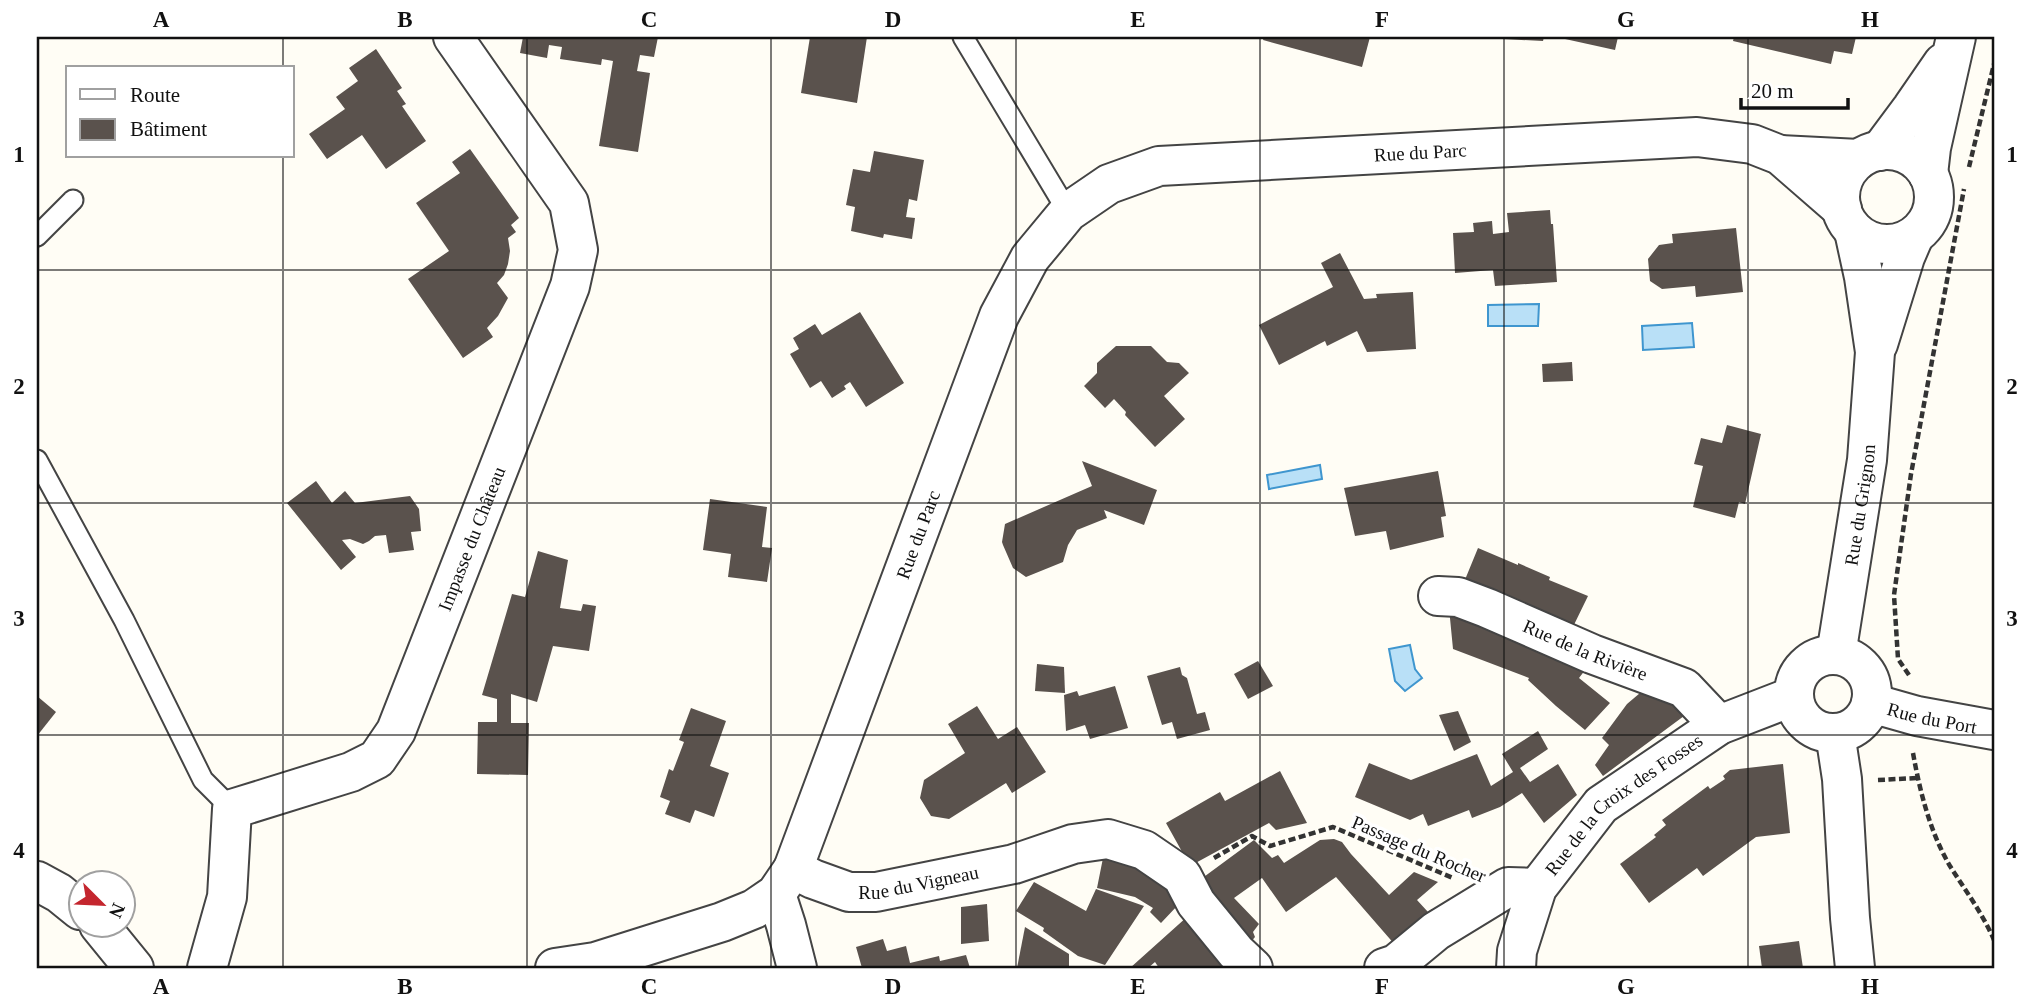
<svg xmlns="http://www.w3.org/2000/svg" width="2031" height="1005" font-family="Georgia,serif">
<rect width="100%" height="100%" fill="#fffdf5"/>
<g fill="#b9e0f7" stroke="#3f96cf" stroke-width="2">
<polygon points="1539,304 1538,326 1488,326 1488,305"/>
<polygon points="1692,323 1694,347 1643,350 1642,326"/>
<polygon points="1320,465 1322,479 1269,489 1267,475"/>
<polygon points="1410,645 1415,669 1422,678 1405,691 1395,681 1389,649"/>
</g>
<g fill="#5a524d">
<polygon points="523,37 658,37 654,57 640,55 637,71 650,73 638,152 599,146 613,61 602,59 601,65 560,59 562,47 549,45 547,58 520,53"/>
<polygon points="810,37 867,37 857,103 801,93"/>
<polygon points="1264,37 1370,37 1362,67 1292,48 1263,40"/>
<polygon points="1504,37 1544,37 1543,41 1503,39"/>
<polygon points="1556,37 1618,37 1615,50"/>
<polygon points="1734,37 1856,37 1852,54 1834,51 1831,64 1733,41"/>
<polygon points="376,49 402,88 397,91 406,104 402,106 426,141 386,169 362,135 327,159 309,134 345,109 336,97 358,81 349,68"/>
<polygon points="470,149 519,218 511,225 516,232 508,238 510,251 508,264 504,275 497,283 508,298 498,316 487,328 493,337 463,358 408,279 449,251 416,203 460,173 452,162"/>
<polygon points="874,151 924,160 917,201 909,199 906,217 915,218 912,239 884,234 883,238 851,231 855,207 846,205 853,169 870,172"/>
<polygon points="1550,210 1551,224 1553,224 1557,282 1495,286 1493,270 1455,273 1453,233 1474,232 1473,223 1492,221 1493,234 1509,232 1507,213"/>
<polygon points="1736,228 1743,292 1696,297 1695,286 1662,289 1650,281 1648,259 1659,245 1673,243 1672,234"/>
<polygon points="1340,253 1364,299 1377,298 1376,294 1413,292 1416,349 1367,352 1357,331 1327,346 1325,341 1279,365 1259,325 1333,287 1321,263"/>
<polygon points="860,312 904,383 866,407 850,382 844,386 846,389 832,398 821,381 810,388 790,354 799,349 793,338 815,324 822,335"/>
<polygon points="1116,346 1151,346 1167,362 1179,363 1189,373 1164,396 1185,419 1155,447 1125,415 1126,412 1114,399 1105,408 1084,386 1097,373 1097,363"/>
<polygon points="1572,362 1573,381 1543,382 1542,364"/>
<polygon points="1727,425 1761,434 1745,504 1739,502 1735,518 1693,507 1703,466 1694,464 1701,438 1722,443"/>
<polygon points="1082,461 1157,490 1144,525 1104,510 1107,518 1077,530 1068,545 1063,562 1026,577 1013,568 1003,545 1002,542 1005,524 1092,486"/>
<polygon points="1438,471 1446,516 1441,517 1444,537 1390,550 1386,531 1355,536 1344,488"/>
<polygon points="316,481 332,503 345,491 355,503 410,496 419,509 421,531 411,532 414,550 389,553 386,535 375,536 369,541 363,544 350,539 342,540 356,557 341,570 287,503"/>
<polygon points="710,499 767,507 762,547 772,548 767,582 728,577 731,554 703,550"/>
<polygon points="1478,548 1518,565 1518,563 1550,577 1549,580 1588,596 1569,635 1462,587"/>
<polygon points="538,551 568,560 560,608 581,611 583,604 596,606 589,651 553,646 537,702 511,694 511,723 529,723 528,775 477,774 478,722 497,722 497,699 482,695 512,594 525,597"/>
<polygon points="1449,608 1592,661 1579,678 1610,703 1585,730 1556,706 1528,680 1529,678 1453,649"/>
<polygon points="1258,661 1273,686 1248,699 1234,674"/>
<polygon points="1037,664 1064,667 1065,693 1035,691"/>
<polygon points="1180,667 1182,675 1187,678 1197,714 1205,712 1210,730 1177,739 1172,722 1162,725 1147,676"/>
<polygon points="1653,682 1684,716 1603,776 1595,765 1609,745 1602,738 1627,704"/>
<polygon points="1115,686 1128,728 1090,739 1085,725 1066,731 1064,695 1077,691 1079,696"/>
<polygon points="37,696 56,712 37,736"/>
<polygon points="977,706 998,739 1017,727 1046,772 1012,793 1006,783 949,819 931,816 920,798 924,780 965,753 948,724"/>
<polygon points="691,708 726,721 710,766 729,773 714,817 695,810 690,823 665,814 670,801 660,797 669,769 673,771 684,742 679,740"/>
<polygon points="1458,711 1471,742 1454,751 1439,715"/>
<polygon points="1538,731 1548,749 1520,768 1530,782 1558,764 1577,795 1544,823 1522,793 1500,807 1472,818 1469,810 1428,826 1423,814 1410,820 1355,797 1369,763 1411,780 1477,754 1491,786 1513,772 1502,754"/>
<polygon points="1783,764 1790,833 1756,837 1703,876 1697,868 1649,903 1620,864 1656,837 1654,835 1666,825 1662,820 1708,786 1710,789 1725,779 1723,776 1730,770"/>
<polygon points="1280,771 1307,823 1276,830 1269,823 1190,866 1166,823 1220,792 1225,801"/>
<polygon points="1334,839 1342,842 1351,854 1389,895 1414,872 1438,882 1417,900 1428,912 1432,909 1435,912 1396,946 1336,877 1286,912 1262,878 1234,898 1259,924 1253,932 1255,937 1250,943 1197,882 1254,840 1272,858 1278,855 1284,863 1320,840"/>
<polygon points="1103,858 1137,866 1174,884 1178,905 1161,923 1150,912 1153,908 1135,897 1097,888"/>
<polygon points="1034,882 1086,911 1096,889 1144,906 1105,965 1078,956 1043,931 1044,928 1016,911"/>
<polygon points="987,904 989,941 961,944 961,907"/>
<polygon points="1188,916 1228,968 1159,968 1155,962 1148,968 1130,968"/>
<polygon points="1025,927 1069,954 1069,968 1017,968"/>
<polygon points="883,939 887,951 906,946 910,963 939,956 940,961 966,955 970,968 862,968 856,947"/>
<polygon points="1799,941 1803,968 1762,968 1759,946"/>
</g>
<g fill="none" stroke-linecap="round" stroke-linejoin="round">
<defs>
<g id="service">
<polyline points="963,37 1068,212"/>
<polyline points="37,236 73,200"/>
<polyline points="37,460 124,620 203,780 232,809"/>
</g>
<g id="minor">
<polyline points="1780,155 1859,159"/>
<path id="s1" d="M1438,596L1458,597L1487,608L1592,654L1684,688L1719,725"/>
<path id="s2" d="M1871,703L1917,716L1994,730"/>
<path id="s3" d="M793,869L999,316L1030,258L1068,212L1109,184L1159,166L1697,137L1752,144L1780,155L1842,209"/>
<polyline points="37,881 59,893 80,910"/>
<polyline points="776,894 786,925 797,968"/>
<polyline points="99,925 134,968"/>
<path id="s4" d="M207,968L227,897L232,809L351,772L377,759L396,731L570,286L578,250L569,203L453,37"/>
<path id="s5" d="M555,968L595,962L722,922L754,909L776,894L793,869L813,879L849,892H876L1014,864L1073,844L1108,839L1144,850L1182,876L1196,903L1236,952L1253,968"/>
<polyline points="1384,968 1396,964 1436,931 1508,887 1537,888"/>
<path id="s6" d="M1516,968L1517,951L1537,888L1601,805L1719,725L1781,701L1794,698"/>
</g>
<g id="tertiary">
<circle cx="1887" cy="197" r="47"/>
<polyline points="1880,151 1912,108 1943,63"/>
<polyline points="1928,174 1931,148 1956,37"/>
<polyline points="1878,344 1905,257 1914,236"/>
<path id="s7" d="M1836,655L1867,460L1875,352L1864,277L1854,231"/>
<circle cx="1833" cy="694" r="39"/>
<polyline points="1835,733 1842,779 1850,918 1855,968"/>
</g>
</defs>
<use href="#service" stroke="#444" stroke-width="23"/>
<use href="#minor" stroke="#444" stroke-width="42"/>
<use href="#tertiary" stroke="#444" stroke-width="42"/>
<g stroke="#333" stroke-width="4.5" stroke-dasharray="7 3.5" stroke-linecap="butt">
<polyline points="1969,167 1994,64"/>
<polyline points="1909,675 1898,659 1894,595 1911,474 1964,189"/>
<path d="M1913,753C1920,792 1930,832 1950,866C1965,890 1983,914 1994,940"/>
<polyline points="1878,780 1917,778"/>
<polyline points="1214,858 1252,836 1270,846 1333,827 1453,878"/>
</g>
<use href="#service" stroke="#fff" stroke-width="19"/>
<use href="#minor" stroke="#fff" stroke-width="38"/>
<use href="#tertiary" stroke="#fff" stroke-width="38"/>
</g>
<path fill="none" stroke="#111" stroke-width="2" stroke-opacity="0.55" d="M283,37V68M527,37V968M771,37V968M1016,37V968M1260,37V968M1504,37V968M1748,37V968M283,156V968M37,270H1994M37,503H1994M37,735H1994"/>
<g text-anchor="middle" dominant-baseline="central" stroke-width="7" stroke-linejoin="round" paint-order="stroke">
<g font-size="19" fill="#111" stroke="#fff">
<text stroke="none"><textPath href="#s3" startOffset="1080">Rue du Parc</textPath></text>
<text stroke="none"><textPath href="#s7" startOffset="152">Rue du Grignon</textPath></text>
<text stroke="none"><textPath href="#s3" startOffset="357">Rue du Parc</textPath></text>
<text stroke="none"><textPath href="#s4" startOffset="556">Impasse du Château</textPath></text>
<text stroke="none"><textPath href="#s1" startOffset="158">Rue de la Rivière</textPath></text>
<text stroke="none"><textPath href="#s2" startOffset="63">Rue du Port</textPath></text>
<text stroke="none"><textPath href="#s6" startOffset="205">Rue de la Croix des Fosses</textPath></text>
<text transform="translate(1419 849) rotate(23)">Passage du Rocher</text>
<text stroke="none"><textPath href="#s5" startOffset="396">Rue du Vigneau</textPath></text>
</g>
</g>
<rect width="2031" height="1005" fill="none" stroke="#ffffff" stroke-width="77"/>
<rect x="66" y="66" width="228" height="91" fill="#ffffff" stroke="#a0a0a0" stroke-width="2"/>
<rect x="80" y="89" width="35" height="10" fill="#ffffff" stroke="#a0a0a0" stroke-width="2"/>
<text x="130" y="102" font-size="21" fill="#111111">Route</text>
<rect x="80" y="119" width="35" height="21" fill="#5a524d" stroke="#a0a0a0" stroke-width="2"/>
<text x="130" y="136" font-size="21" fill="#111111">Bâtiment</text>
<g transform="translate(102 904) rotate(114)"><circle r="33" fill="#ffffff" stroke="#a0a0a0" stroke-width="2"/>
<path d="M0-5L12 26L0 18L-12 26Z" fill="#c4262e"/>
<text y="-10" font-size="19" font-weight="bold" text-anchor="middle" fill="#111111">N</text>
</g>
<path d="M1741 98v10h107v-10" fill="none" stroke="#111111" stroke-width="3.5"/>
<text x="1751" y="98" font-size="21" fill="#111111" stroke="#ffffff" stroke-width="5" paint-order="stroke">20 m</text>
<rect x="38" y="38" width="1955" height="929" fill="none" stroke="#111" stroke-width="2.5"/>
<g font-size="23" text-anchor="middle" font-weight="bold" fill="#111">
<text x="161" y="27">A</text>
<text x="405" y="27">B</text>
<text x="649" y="27">C</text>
<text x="893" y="27">D</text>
<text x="1138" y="27">E</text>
<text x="1382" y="27">F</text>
<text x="1626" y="27">G</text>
<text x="1870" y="27">H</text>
<text x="19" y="162">1</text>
<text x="2012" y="162">1</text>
<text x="19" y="394">2</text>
<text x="2012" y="394">2</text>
<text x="19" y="626">3</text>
<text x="2012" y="626">3</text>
<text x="19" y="858">4</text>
<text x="2012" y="858">4</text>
<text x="161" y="994">A</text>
<text x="405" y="994">B</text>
<text x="649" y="994">C</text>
<text x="893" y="994">D</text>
<text x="1138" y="994">E</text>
<text x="1382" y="994">F</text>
<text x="1626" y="994">G</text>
<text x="1870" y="994">H</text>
</g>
</svg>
